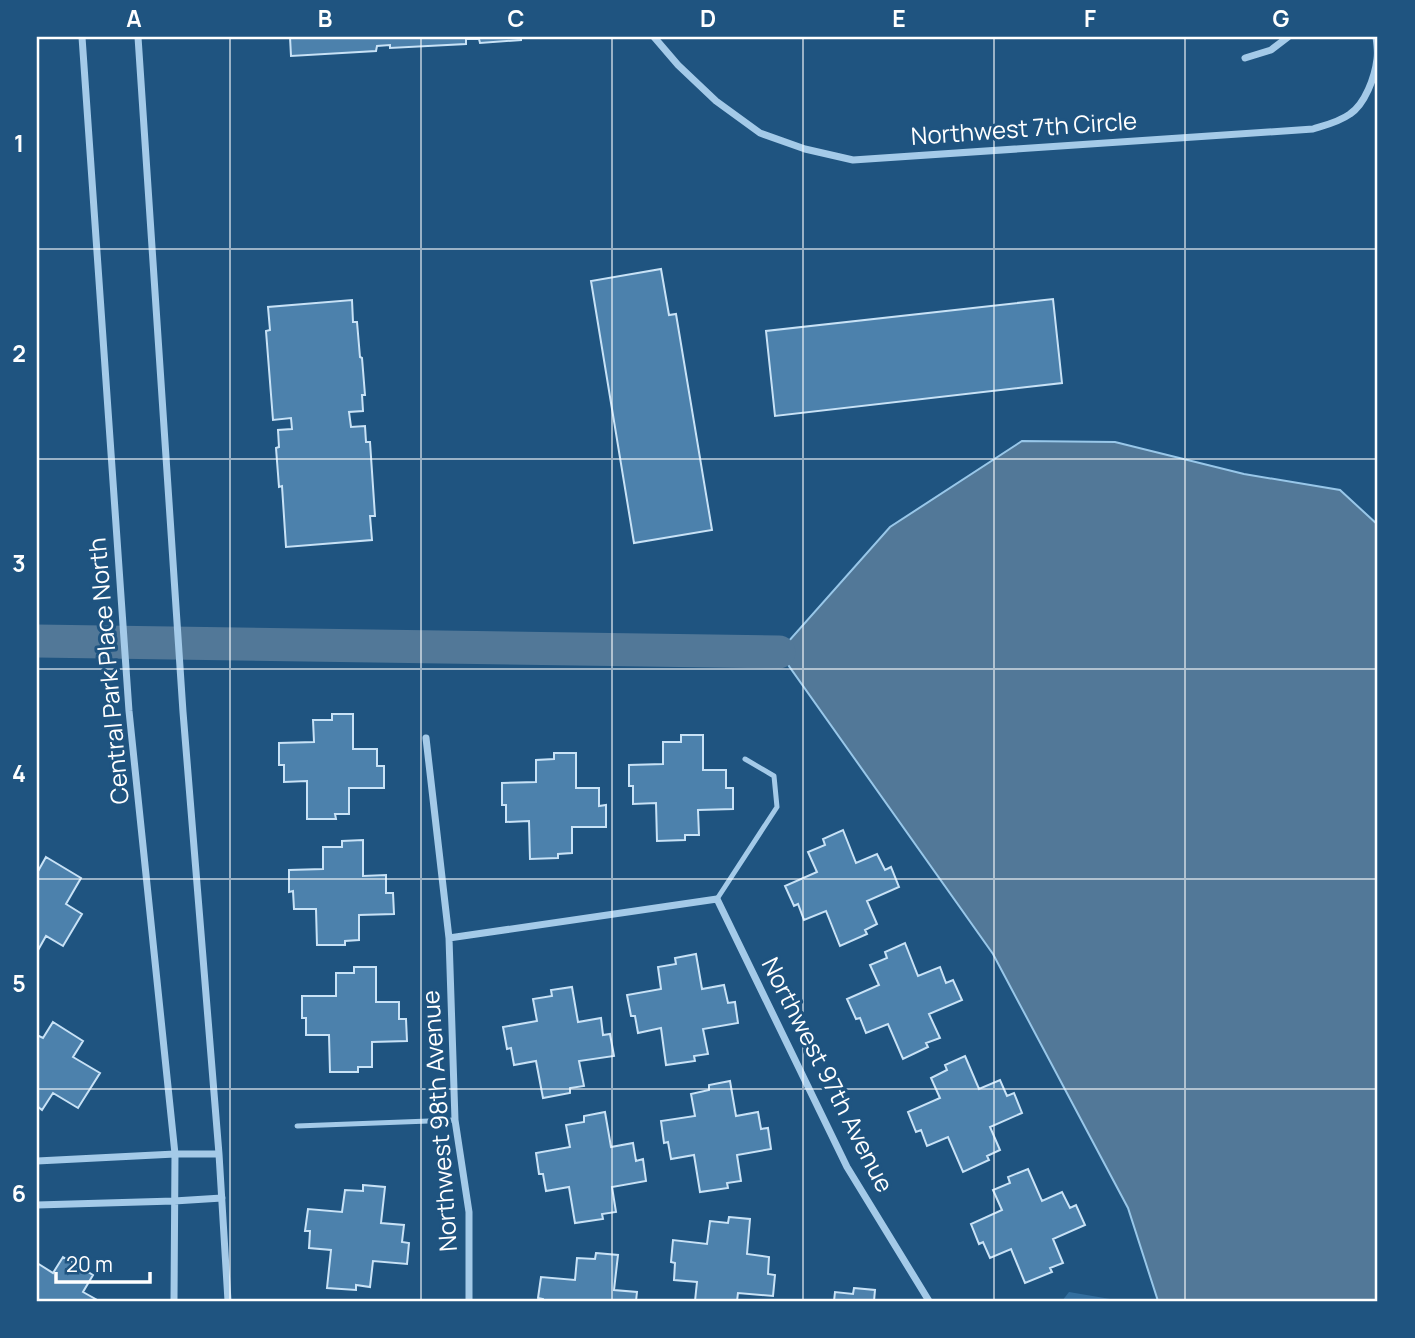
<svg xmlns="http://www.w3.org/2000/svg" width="1415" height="1338" viewBox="0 0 1415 1338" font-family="Manrope,sans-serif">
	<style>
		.green { fill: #336e9e }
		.water { fill: #527898; stroke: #98c7e9; stroke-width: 2 }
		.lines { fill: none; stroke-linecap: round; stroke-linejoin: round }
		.canal { stroke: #527898; stroke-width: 33 }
		.building { fill: #4c81ac; stroke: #c8e2f6; stroke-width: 2 }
		.lane { stroke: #a4cae8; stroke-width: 5 }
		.street { stroke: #a4cae8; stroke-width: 7 }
		.grid { fill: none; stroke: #fff; stroke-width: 2; stroke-opacity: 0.55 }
		.labels { text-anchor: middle; stroke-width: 6; stroke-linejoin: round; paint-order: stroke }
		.street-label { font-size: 24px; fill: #fff; stroke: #1f5480 }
		.neatline { fill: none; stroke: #fff; stroke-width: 2.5 }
		.grid-label { font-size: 23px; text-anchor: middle; font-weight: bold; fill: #fff }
	</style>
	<rect width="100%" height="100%" fill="#1f5480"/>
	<!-- green -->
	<path class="green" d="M1069 1292 1116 1300 1115 1301H1062Z"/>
	<!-- water -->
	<path class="water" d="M1022 441 1115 442 1244 474 1340 490 1378 525V1301H1158L1128 1208 993 954 779 652 890 527Z"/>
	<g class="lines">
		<!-- canal -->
		<path class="canal" d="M37 641 779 652"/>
	</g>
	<!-- building -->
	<path class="building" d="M290 37H561L521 38V40L480 43 479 39H466V44L390 48V45L377 46 376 51 291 56Z
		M661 269 669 315 676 314 712 530 634 543 591 281Z
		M1053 299 1062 383 775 416 766 331Z
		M352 300 353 322H357L360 357 362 358 365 395H362L363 411 349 412 351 427 365 426 366 442H370L375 516H370L372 540 286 547 282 486 279 487 276 448 279 447 278 430 292 429 291 418 273 420 266 331 270 330 268 307Z
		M332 714H353V749H377V766H384V788H349V814H335L336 819H307V781L284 782V765H279V743L314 742 313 720H332Z
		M681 735H703V770H726V788H733V809L698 810 699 835H685V840L657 841 656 803 633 804V786H629V765L663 764V742H681Z
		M554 753H576V788H599V806L606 805V827H572V853L558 854V858L530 859 529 821 506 822V805H502V783L536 782V760L554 759Z
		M843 830 856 863 877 854 885 870 891 867 899 887 867 901 877 924 865 930 867 934 840 946 826 911 804 920 798 904 794 906 785 886 817 872 808 852 825 845 823 839Z
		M363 840V876L386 875V893H393L394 914 359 915V940L345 941V945H317L316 909H294L293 891 289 892V870L323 869V847H342V841Z
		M46 857 81 878 66 904 82 914 63 946 46 936 37 952V873Z
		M905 943 918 976 940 967 946 983 953 980 962 1000 929 1014 940 1038 926 1043 928 1047 903 1059 888 1024 866 1033 860 1018 856 1019 847 999 879 985 870 965 887 958 885 952Z
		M696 954 702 989 724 985 728 1003 735 1002 738 1023 703 1029 708 1054 694 1056 695 1061 666 1065 661 1028 638 1033 635 1016H631L627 995 661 989 658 967 676 964 675 958Z
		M354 967H376V1002H399V1019H406L407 1041 372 1042V1067H358V1072H330L329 1035H306V1018H302V996H336V973H354Z
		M572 987 578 1022 601 1018 603 1035 610 1034 614 1056 579 1061 584 1086 570 1088V1093L543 1098 536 1061 514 1065 511 1048 507 1049 503 1027 537 1021 533 999 552 996 551 990Z
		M53 1022 83 1041 73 1057 100 1073 78 1108 53 1093 42 1110 37 1106V1035L43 1038Z
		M965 1056 979 1089 1000 1080 1007 1096 1014 1093 1022 1113 990 1127 1000 1150 987 1156 989 1160 963 1172 948 1137 927 1146 921 1130 916 1132 908 1112 940 1098 931 1078 947 1070 945 1065Z
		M730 1081 736 1116 758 1112 761 1129 768 1128 771 1149 737 1155 741 1181 727 1183 728 1188 700 1192 694 1155 671 1159 668 1142 664 1143 661 1121 695 1116 691 1094 709 1090V1085Z
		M605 1112 611 1147 633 1143 636 1161 643 1159 646 1181 612 1187 616 1212 602 1214 603 1219 575 1223 569 1187 546 1191 543 1174H539L536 1153 570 1147 566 1125 584 1122V1116Z
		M1028 1169 1042 1201 1062 1192 1070 1208 1076 1205 1085 1225 1053 1239 1063 1263 1050 1268 1052 1272 1025 1283 1011 1249 990 1258 983 1242 979 1244 971 1224 1002 1210 993 1190 1010 1183 1008 1177Z
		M363 1185 385 1187 381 1223 404 1225 402 1242 409 1243 407 1264 373 1261 370 1287 356 1285V1290L327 1288 331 1250 309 1248 310 1231H305L308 1209 342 1212 345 1190 363 1191Z
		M729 1217 750 1219 747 1254 769 1257 768 1274 775 1275 773 1296 738 1293 737 1301H695L697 1282 674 1280 675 1263 671 1262 673 1240 707 1244 710 1221 728 1223Z
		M596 1253 618 1255 614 1290 637 1292 636 1301H543V1299L538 1298 541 1277 575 1280 577 1258 595 1259Z
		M63 1257 93 1275 83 1292 99 1301H37V1263L53 1273Z
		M854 1288 875 1290 874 1301H834L835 1292 853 1294Z"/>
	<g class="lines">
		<!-- lane -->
		<path class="lane" d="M717 899 777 807 774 776 745 759
			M297 1126 455 1120"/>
		<!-- street -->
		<path class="street" d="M82 37 129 711 175 1154 174 1301
			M138 37 183 712 219 1154 228 1301
			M654 37 678 65 716 101 760 133 805 149 853 160 1313 129C1326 125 1339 122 1350 114 1365 104 1375 77 1377 59 1378 52 1377 44 1376 37
			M1245 58 1271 50 1288 37
			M426 738 449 938
			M37 1161 175 1154H219
			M37 1205 174 1201 222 1198
			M469 1301V1212L455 1120 449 938 717 899 847 1167 929 1301"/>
	</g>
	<!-- grid -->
	<path class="grid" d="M230 37V1301M421 37V1301M612 37V1301M803 37V1301M994 37V1301M1185 37V1301M37 249H1378M37 459H1378M37 669H1378M37 879H1378M37 1089H1378"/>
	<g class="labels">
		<!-- street labels -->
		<g class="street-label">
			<text transform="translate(1024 129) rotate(-4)" y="8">Northwest 7th Circle</text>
			<text transform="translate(109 671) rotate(-95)" y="8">Central Park Place North</text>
			<text transform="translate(827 1075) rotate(63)" y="8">Northwest 97th Avenue</text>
			<text transform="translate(440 1121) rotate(-94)" y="8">Northwest 98th Avenue</text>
		</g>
	</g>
	<!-- border -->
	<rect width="1415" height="1338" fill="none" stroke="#1f5480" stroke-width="77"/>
	<!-- scale -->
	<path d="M56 1272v10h94v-10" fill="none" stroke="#ffffff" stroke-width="3.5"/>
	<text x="66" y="1272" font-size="21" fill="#ffffff" stroke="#1f5480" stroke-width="5" paint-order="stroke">20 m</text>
	<rect x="38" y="38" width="1338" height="1262" class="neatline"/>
	<g class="grid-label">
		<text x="134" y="27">A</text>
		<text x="325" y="27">B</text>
		<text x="516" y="27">C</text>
		<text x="708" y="27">D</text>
		<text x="899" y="27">E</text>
		<text x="1090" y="27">F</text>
		<text x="1281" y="27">G</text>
		<text x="19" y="152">1</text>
		<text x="19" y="362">2</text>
		<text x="19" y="572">3</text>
		<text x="19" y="782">4</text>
		<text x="19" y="992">5</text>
		<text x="19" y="1202">6</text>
	</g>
</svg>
